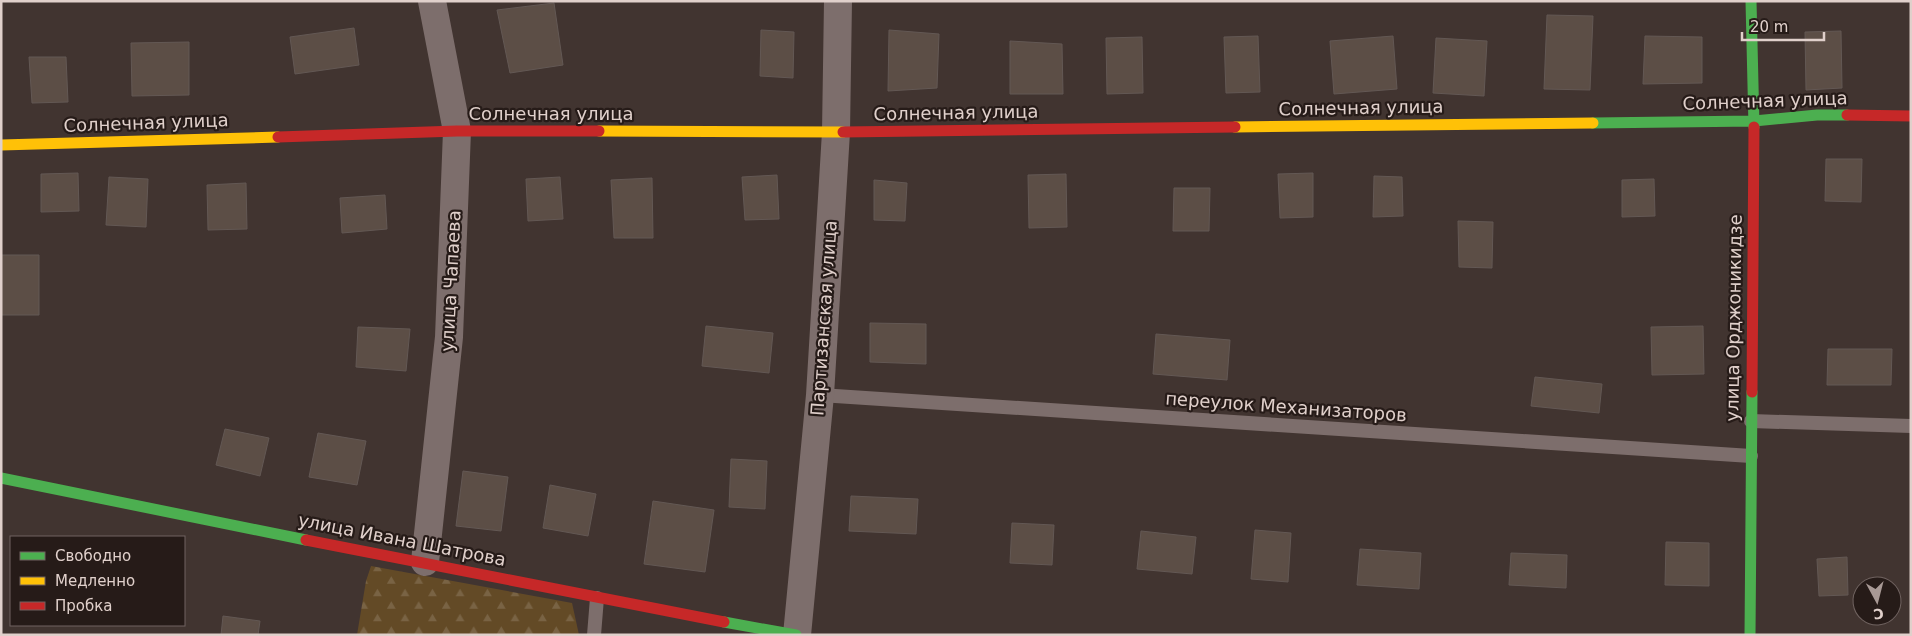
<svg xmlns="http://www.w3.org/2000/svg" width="1912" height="636" viewBox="0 0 1912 636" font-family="'DejaVu Sans',sans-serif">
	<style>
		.forest { fill: url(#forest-firs) }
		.building { fill: #5c4e46; stroke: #635854 }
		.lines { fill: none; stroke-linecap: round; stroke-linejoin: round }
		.lane { stroke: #7d6e6c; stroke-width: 14 }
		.street { stroke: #7d6e6c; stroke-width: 28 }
		.fast { stroke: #4caf50; stroke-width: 11 }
		.slow { stroke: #ffc107; stroke-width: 11 }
		.jam { stroke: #c62828; stroke-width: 11 }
		.labels { text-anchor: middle; stroke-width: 4.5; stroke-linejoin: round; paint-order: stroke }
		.street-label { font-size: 18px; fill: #e0d0cb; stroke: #261b18 }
	</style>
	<defs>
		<pattern id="forest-firs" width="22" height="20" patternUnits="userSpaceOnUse" patternTransform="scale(1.25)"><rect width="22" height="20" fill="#634a26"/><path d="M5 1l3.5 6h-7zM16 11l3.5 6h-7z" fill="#796344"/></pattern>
	</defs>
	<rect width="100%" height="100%" fill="#413430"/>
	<!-- forest -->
	<path class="forest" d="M371 566 572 603 579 635H357L366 581Z"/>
	<!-- building -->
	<path class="building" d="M554 3 563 65 510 73 497 10Z
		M1547 15 1593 16 1590 90 1544 89Z
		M354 28 359 65 295 74 290 37Z
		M761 30 794 32 793 78 760 76Z
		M889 30 939 34 937 88 888 91Z
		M1841 31 1842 88 1806 90 1805 32Z
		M1258 36 1260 92 1226 93 1224 37Z
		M1393 36 1397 89 1334 94 1330 41Z
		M1645 36 1702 37V83L1643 84Z
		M1142 37 1143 93 1107 94 1106 38Z
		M1436 38 1487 41 1484 96 1433 93Z
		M1010 41 1062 44 1063 94H1010Z
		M189 42V95L132 96 131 43Z
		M29 57H66L68 102 32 103Z
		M1826 159H1862L1861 202 1825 201Z
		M78 173 79 211 41 212V174Z
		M1313 173V217L1280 218 1278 174Z
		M1066 174 1067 227 1029 228 1028 175Z
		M777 175 779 219 745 220 742 177Z
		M1374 176 1402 177 1403 216 1373 217Z
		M109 177 148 179 146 227 106 225Z
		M560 177 563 219 528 221 526 179Z
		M652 178 653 238H614L611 180Z
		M1654 179 1655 216 1622 217V180Z
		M874 180 907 183 905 221 874 220Z
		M246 183 247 229 208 230 207 185Z
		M1174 188H1210L1209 231H1173Z
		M385 195 387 229 342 233 340 198Z
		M1458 221 1493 222 1492 268 1459 267Z
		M1 255H39V315H1Z
		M870 323 926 324V364L870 362Z
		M706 326 773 333 769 373 702 366Z
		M1703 326 1704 374 1652 375 1651 327Z
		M358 327 410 329 406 371 356 367Z
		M1156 334 1230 340 1227 380 1153 374Z
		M1828 349H1892L1891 385H1827Z
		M1535 377 1602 384 1599 413 1531 406Z
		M225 429 269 438 260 476 216 465Z
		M318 433 366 441 357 485 309 477Z
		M731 459 767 461 765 509 729 507Z
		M463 471 508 477 501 531 456 526Z
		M550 485 596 494 588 536 543 528Z
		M851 496 918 499 916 534 849 531Z
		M653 501 714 510 705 572 644 564Z
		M1012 523 1054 525 1052 565 1010 563Z
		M1255 530 1291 533 1288 582 1251 579Z
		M1141 531 1196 537 1192 574 1137 569Z
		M1666 542 1709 543V586L1665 585Z
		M1360 549 1421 553 1419 589 1357 585Z
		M1511 553 1567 555 1566 588 1509 585Z
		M1847 557 1848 595 1819 596 1817 559Z
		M223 616 260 621 258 635H221Z"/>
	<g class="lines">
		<!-- lane -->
		<path class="lane" d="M820 395 1751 456
			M1751 421 1911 426
			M594 635 597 598"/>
		<!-- street -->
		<path class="street" d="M425 562 449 337 457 131 432 1
			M797 635 820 395 836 132 838 1"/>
		<!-- fast -->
		<path class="fast" d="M1751 1 1754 127
			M1593 123 1754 121 1817 115H1847
			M1 478 306 540
			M724 622 796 635
			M1750 635 1752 392"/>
		<!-- slow -->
		<path class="slow" d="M1235 127 1593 123
			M599 131 843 132
			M1 145 278 137"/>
		<!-- jam -->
		<path class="jam" d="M1847 115 1911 116
			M843 132 1235 127
			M278 137 457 131H599
			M1752 392 1754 127
			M306 540 724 622"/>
	</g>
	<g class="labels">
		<!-- street labels -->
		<g class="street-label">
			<text transform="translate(1765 101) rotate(-2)" y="6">Солнечная улица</text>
			<text transform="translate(1361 108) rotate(-1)" y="6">Солнечная улица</text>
			<text transform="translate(956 113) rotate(-1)" y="6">Солнечная улица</text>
			<text x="551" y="120">Солнечная улица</text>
			<text transform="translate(146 123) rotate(-2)" y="6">Солнечная улица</text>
			<text transform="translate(451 281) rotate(-87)" y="6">улица Чапаева</text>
			<text transform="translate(824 318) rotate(-86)" y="6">Партизанская улица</text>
			<text transform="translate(1734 318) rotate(-89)" y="6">улица Орджоникидзе</text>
			<text transform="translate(1286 407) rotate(4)" y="6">переулок Механизаторов</text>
			<text transform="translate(402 540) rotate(11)" y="6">улица Ивана Шатрова</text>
		</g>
	</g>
	<!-- border -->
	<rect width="1912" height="636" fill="none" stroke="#e0d0cb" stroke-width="5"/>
	<!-- legend -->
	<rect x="10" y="536" width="175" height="90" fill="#261b18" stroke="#706360"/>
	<rect x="20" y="552" width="25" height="8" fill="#4caf50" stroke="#706360"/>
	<text x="55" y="561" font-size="15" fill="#e0d0cb">Свободно</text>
	<rect x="20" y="577" width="25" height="8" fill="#ffc107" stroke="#706360"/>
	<text x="55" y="586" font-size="15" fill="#e0d0cb">Медленно</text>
	<rect x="20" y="602" width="25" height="8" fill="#c62828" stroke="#706360"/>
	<text x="55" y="611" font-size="15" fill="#e0d0cb">Пробка</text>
	<!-- north arrow -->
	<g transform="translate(1877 601) rotate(173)"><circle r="24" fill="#261b18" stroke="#706360"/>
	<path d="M0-4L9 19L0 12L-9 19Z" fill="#a89995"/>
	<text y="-8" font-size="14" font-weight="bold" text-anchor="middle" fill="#e0d0cb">С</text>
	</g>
	<!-- scale -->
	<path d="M1742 32v8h82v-8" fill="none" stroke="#e0d0cb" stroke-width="2.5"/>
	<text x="1750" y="32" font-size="15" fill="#e0d0cb" stroke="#261b18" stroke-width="4" paint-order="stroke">20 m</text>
</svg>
